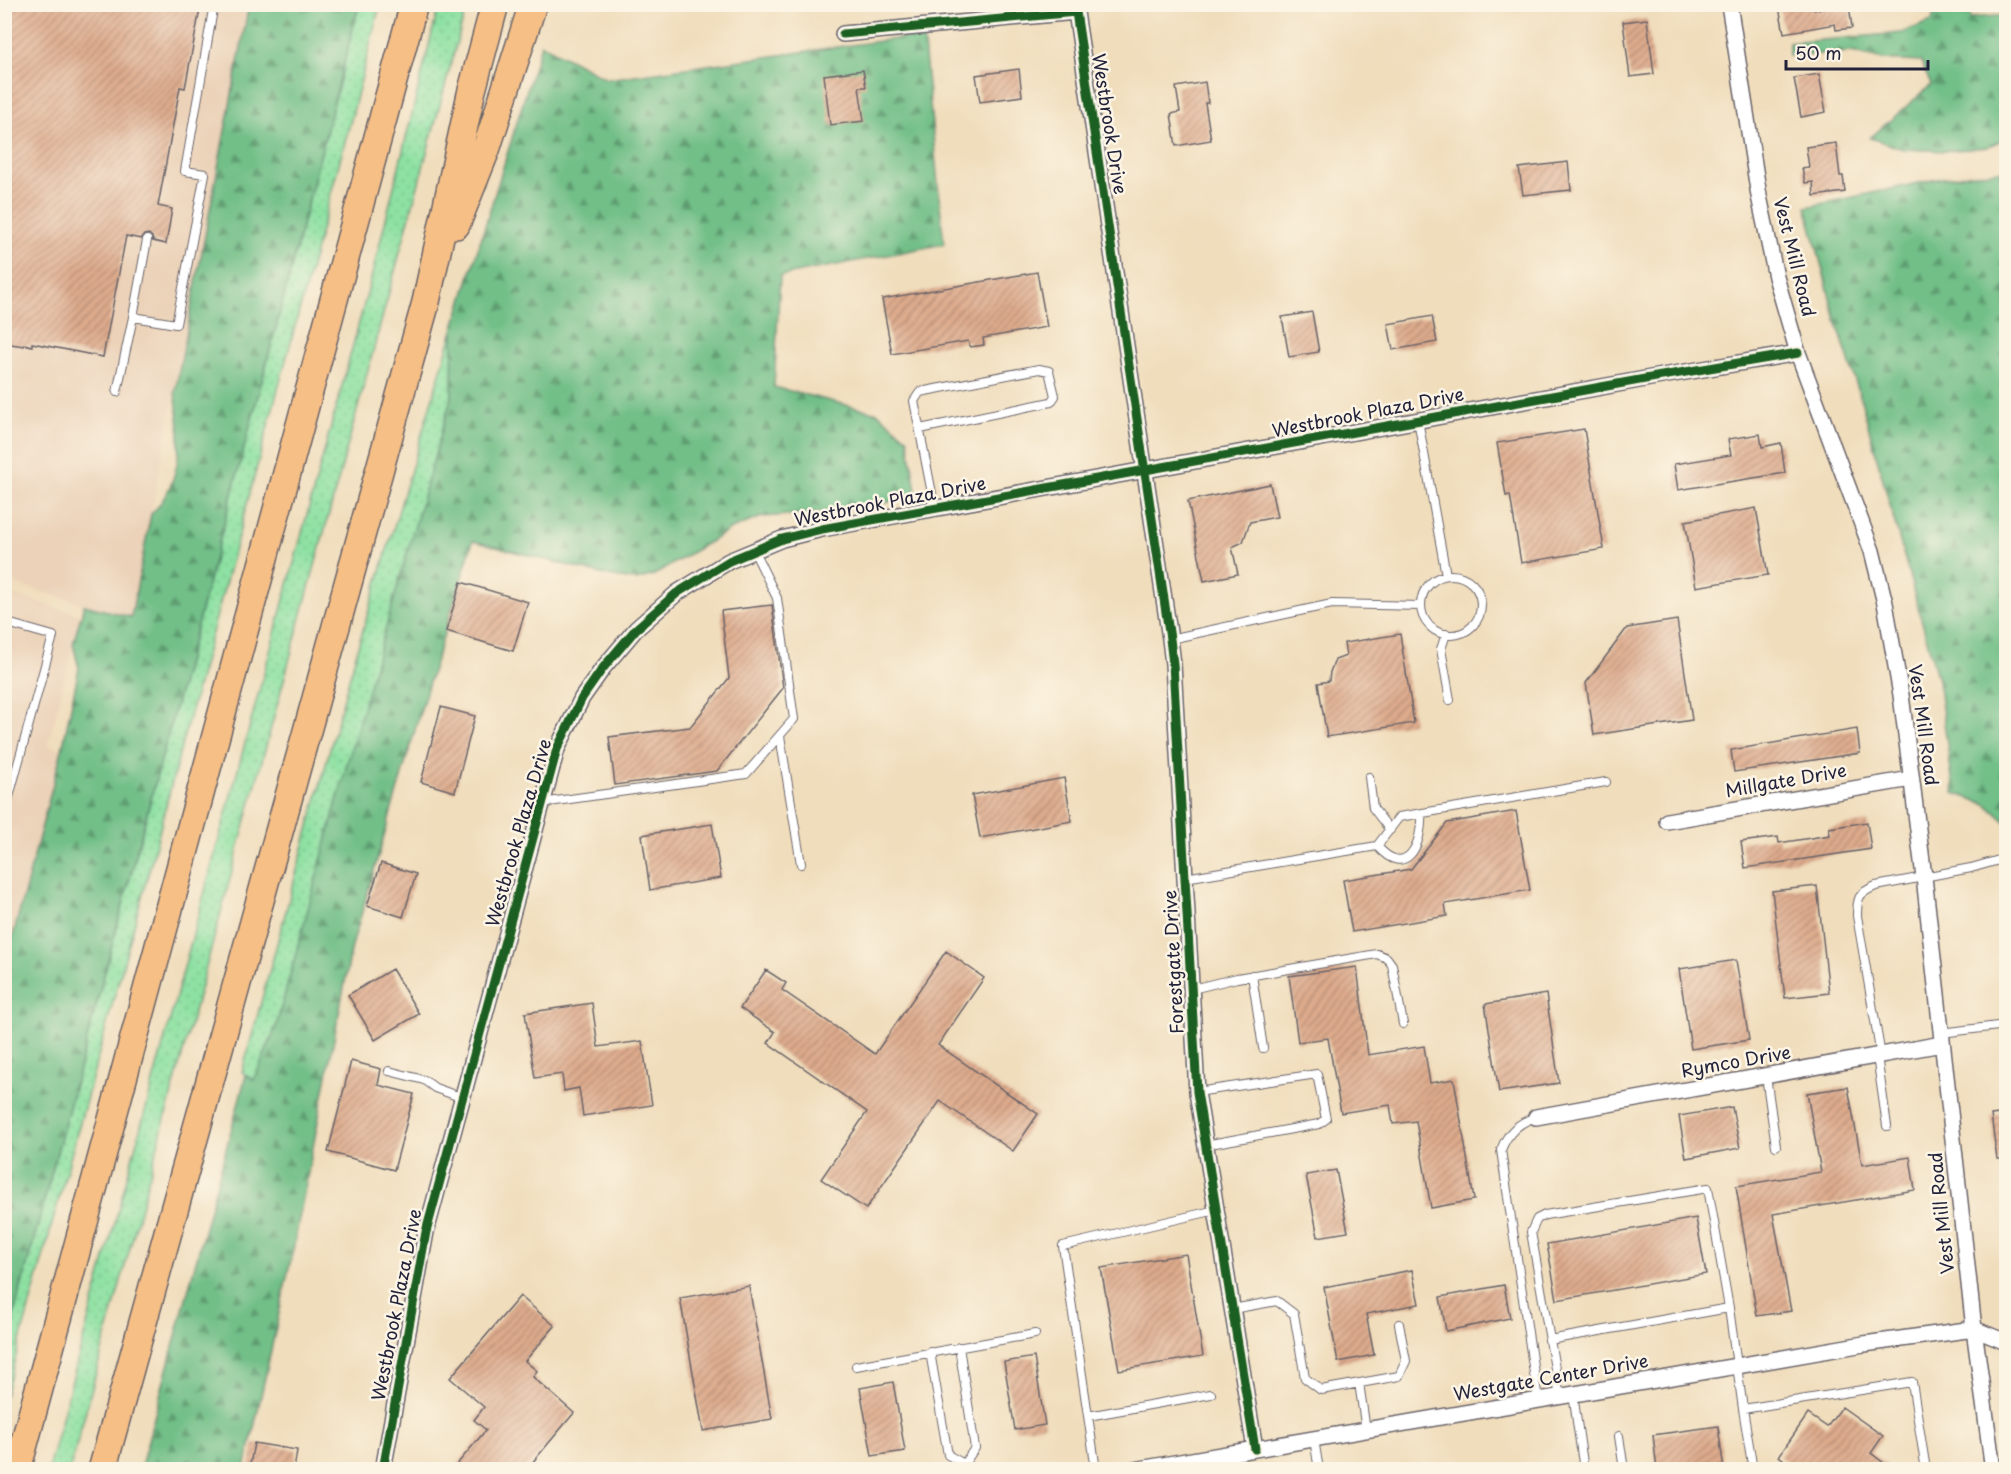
<svg xmlns="http://www.w3.org/2000/svg" width="2011" height="1474" viewBox="0 0 2011 1474" font-family="'Playpen Sans',sans-serif">
	<style>
		.built { fill: #ebd2b8 }
		.green { fill: url(#green-dots); stroke: #58826e; stroke-width: 1.5 }
		.forest { fill: url(#forest-firs); stroke: #4a7062; stroke-width: 1.5 }
		.building { fill: url(#building-hatch) }
		.lines { fill: none; stroke-linecap: round; stroke-linejoin: round }
		.lane-casing { stroke: #6a6368; stroke-width: 10 }
		.street-casing { stroke: #6a6368; stroke-width: 18 }
		.highway-casing { stroke: #6a6368; stroke-width: 30 }
		.lane { stroke: #fff; stroke-width: 8 }
		.street { stroke: #fff; stroke-width: 15 }
		.highway { stroke: #f5bf86; stroke-width: 27 }
		.cycleway-casing { stroke: #fcf5e5; stroke-width: 13 }
		.cycleway { stroke: #1b5e20; stroke-width: 9 }
		.labels { text-anchor: middle; stroke-width: 5; stroke-linejoin: round; paint-order: stroke }
		.street-label { font-size: 18px; fill: #22223b; stroke: #fcf5e5 }
	</style>
	<defs>
		<pattern id="green-dots" width="8" height="8" patternUnits="userSpaceOnUse" patternTransform="scale(1.5)"><rect width="8" height="8" fill="#8de1a2"/><path d="M2 2h.1M6 6h.1" fill="none" stroke="#79c18c" stroke-width="1.8" stroke-linecap="round"/></pattern>
		<pattern id="forest-firs" width="22" height="20" patternUnits="userSpaceOnUse" patternTransform="scale(1.5)"><rect width="22" height="20" fill="#72bf88"/><path d="M5 1l3.5 6h-7zM16 11l3.5 6h-7z" fill="#5d9b70"/></pattern>
		<pattern id="building-hatch" width="6" height="6" patternUnits="userSpaceOnUse" patternTransform="scale(1.5)"><rect width="6" height="6" fill="#deab8c"/><path d="M-1 1l2-2M0 6l6-6M5 7l2-2" fill="none" stroke="#b48b74"/></pattern>
	</defs>
	<rect width="100%" height="100%" fill="#fcf5e5"/>
	<filter id="ink" filterUnits="userSpaceOnUse"><feTurbulence type="fractalNoise" baseFrequency=".0167" numOctaves="2"/><feDisplacementMap in="SourceGraphic" scale="12" xChannelSelector="R" yChannelSelector="G"/><feConvolveMatrix kernelMatrix="1 2 1 2 8 2 1 2 1" color-interpolation-filters="sRGB"/></filter>
	<filter id="wash" filterUnits="userSpaceOnUse"><feTurbulence type="fractalNoise" baseFrequency=".008" numOctaves="4" result="noise"/><feDisplacementMap in="SourceGraphic" scale="24" xChannelSelector="R" yChannelSelector="G"/><feGaussianBlur stdDeviation="1.35" result="paint"/><feColorMatrix in="noise" values="0 0 0 0 0 0 0 0 0 0 0 0 0 0 0 0 0 1.4 0 .05"/><feComposite in="paint" operator="in"/></filter>
	<g filter="url(#wash)">
		<rect width="100%" height="100%" fill="#f0ddbc"/>
		<!-- built -->
		<path class="built" d="M4 5H249L131 618 5 581Z
			M5 593 81 615 48 745 62 750 5 966Z"/>
		<!-- green -->
		<path class="green" d="M359 5H380L352 116 183 740 153 856 5 1396V1348L268 358Z
			M439 5H467L70 1469H48L372 275Z
			M453 330 452 395 276 1027 254 1081 242 1072 357 650Z"/>
		<!-- forest -->
		<path class="forest" d="M249 5H359L268 358 5 1348V966L62 750 79 668 73 644 84 605 131 617 151 514C184 481 182 436 175 393Z
			M1936 5H1964L1971 18 2006 15V138L1987 147 1947 151 1903 149 1870 138 1931 85 1921 62 1883 60 1852 52 1789 56V43L1901 33 1932 21Z
			M923 35 944 244 780 276 774 387 878 413 908 439 917 497 829 512 762 517 731 529 654 575 636 580 613 577 473 541 429 682 352 946 294 1245 245 1469 140 1470 246 1075 254 1080 276 1027 349 757 452 395 453 330 541 44 607 79Z
			M2006 170V822L1986 804 1954 793 1938 680 1860 396 1836 320 1806 207 1942 178Z"/>
		<g id="blocks">
			<!-- building -->
			<path class="building" d="M4 4H201L185 88 180 87 158 206 172 209 166 244 153 241 152 237 149 234 144 235 141 239 126 236 103 357 32 343V346L24 344V346L4 343Z
				M1791 4H1813L1814 10 1849 5 1852 28 1836 30 1835 24 1784 33 1779 7Z
				M1647 19 1654 74 1630 77 1623 22Z
				M1019 69 1022 96 980 102 976 75Z
				M863 70 866 87H859L864 121 830 125 824 75Z
				M1819 74 1826 112 1801 117 1794 78Z
				M1205 82 1208 103H1205L1211 140 1176 146 1171 114 1180 112 1176 87Z
				M1836 143 1840 176H1843L1845 192 1814 196 1813 182 1805 183 1802 168 1809 167 1806 147Z
				M1568 162 1571 190 1523 195 1519 168Z
				M1037 272 1047 327 983 338 984 345 970 347 968 341 892 354 882 299Z
				M1312 312 1319 352 1289 357 1282 317Z
				M1432 316 1437 342 1393 350 1388 324Z
				M1584 429 1604 549 1521 563 1510 495 1506 496 1497 443Z
				M1760 434 1762 447 1781 443 1785 473 1678 490 1674 464 1731 455 1728 439Z
				M1270 484 1277 517 1250 522 1243 542 1232 547 1238 574 1204 581 1188 501Z
				M1756 508 1768 575 1696 587 1685 521Z
				M461 582 528 602 513 651 446 631Z
				M772 605 783 688 717 771 615 785 609 737 690 727 729 678 721 611Z
				M1677 620 1692 720 1594 735 1586 683 1627 628Z
				M1400 634 1414 723 1327 737 1318 683 1329 681 1330 672 1335 660 1346 656 1344 643Z
				M441 707 475 716 455 792 421 782Z
				M1857 729 1860 753 1734 772 1731 750Z
				M1064 778 1072 821 980 838 972 795Z
				M1516 811 1530 890 1445 904 1447 916 1352 932 1343 880 1411 869 1447 823Z
				M1867 822 1871 849 1745 868 1741 842 1778 837 1779 843 1830 835 1829 828Z
				M712 824 721 878 650 890 642 835Z
				M381 863 416 874 403 917 367 906Z
				M1817 886 1829 993 1785 998 1772 891Z
				M946 951 984 978 938 1045 1038 1114 1013 1151 940 1101 866 1209 821 1179 867 1112 768 1043 775 1032 740 1008 766 970 786 983 782 990 875 1054Z
				M1736 960 1749 1040 1691 1049 1679 969Z
				M1357 967 1368 1055 1424 1046 1430 1083 1454 1079 1474 1200 1431 1208 1416 1121 1393 1124 1390 1105 1341 1113 1328 1038 1298 1042 1289 976Z
				M392 969 419 1014 375 1040 348 995Z
				M1546 994 1559 1083 1499 1092 1485 1004Z
				M592 1003 598 1047 642 1041 652 1105 583 1116 579 1088 564 1091 562 1074 535 1078 525 1013Z
				M351 1061 381 1069 378 1085 414 1094 394 1170 328 1152Z
				M1848 1087 1862 1165 1910 1157 1915 1190 1773 1214 1791 1311 1757 1316 1736 1186 1821 1172 1807 1093Z
				M1732 1107 1740 1148 1686 1158 1679 1116Z
				M2007 1113V1159H1997L1991 1115Z
				M1336 1170 1348 1232 1318 1237 1306 1175Z
				M1696 1218 1706 1274 1557 1300 1547 1244Z
				M1186 1254 1203 1356 1119 1370 1101 1268Z
				M1412 1270 1419 1304 1366 1314 1374 1355 1338 1362 1324 1287Z
				M1504 1285 1510 1318 1446 1331 1440 1297Z
				M749 1286 772 1419 703 1431 680 1298Z
				M520 1296 555 1326 525 1361 537 1371 533 1377 574 1413 526 1470H452L486 1430 474 1420 484 1407 450 1378Z
				M1034 1357 1045 1425 1015 1430 1004 1362Z
				M893 1382 905 1451 872 1456 860 1388Z
				M1842 1407 1883 1436 1871 1453 1893 1470H1797L1779 1456 1808 1414 1827 1427Z
				M1718 1426 1724 1470H1657L1653 1435Z
				M254 1443 297 1450 294 1470H249Z"/>
		</g>
	</g>
	<g filter="url(#ink)">
		<use href="#blocks" fill-opacity="0" stroke="#6a6368" stroke-width="1.5"/>
		<g class="lines">
			<defs>
				<path id="lane" d="M133 317 147 240
					M117 392 133 317 176 324 205 174 185 171 214 4
					M1418 420 1446 575
					M920 429 1051 402 1055 396 1049 371 1039 369 920 392 914 401 935 509
					M1421 605a30 30 0 1 1 60 0a30 30 0 1 1-60 0Z
					M4 622 53 636 4 815
					M1446 634 1441 649 1450 700
					M1170 639 1332 604 1421 606
					M780 736 801 864
					M1369 777 1373 808 1390 830
					M542 803 746 774 794 719 777 598 754 551
					M1377 846C1406 880 1423 844 1421 814
					M1185 878 1377 846 1399 817 1606 782
					M1252 975 1263 1048
					M1192 989 1237 978 1377 954 1387 958 1392 965 1403 1024
					M1941 1033 2006 1025
					M1877 1056 1887 1126
					M1881 1056 1857 916C1857 898 1858 893 1876 886L1971 868 2006 858
					M389 1071 424 1080 435 1088 463 1098
					M1766 1076 1776 1146
					M1197 1092 1317 1074 1326 1119 1319 1124 1205 1145
					M1536 1117C1518 1123 1508 1132 1501 1150L1538 1400
					M1232 1309 1277 1301 1294 1314 1305 1378 1321 1390 1399 1376 1406 1361 1399 1324
					M1549 1340 1729 1308
					M959 1347 975 1448 964 1464 965 1470
					M930 1352 948 1455 964 1464
					M856 1366 1035 1334
					M1359 1383 1366 1430
					M1573 1394 1584 1470
					M1560 1397 1531 1232 1537 1219 1545 1215 1708 1188 1729 1308 1743 1409 1912 1382 1926 1470
					M1743 1409 1753 1470
					M1088 1416 1211 1394
					M1619 1436 1624 1470
					M1314 1439 1319 1470
					M1096 1470 1063 1246 1216 1210"/>
				<path id="street" d="M1729 4 1759 196 1776 277 1798 353 1872 551 1885 603 1901 695 1924 877 1974 1329 1993 1470
					M843 34 1076 12 1170 639 1173 664 1197 1092 1255 1449
					M1667 821 1911 779
					M1536 1117 1942 1044
					M1974 1329 2006 1342
					M383 1470 426 1232 557 749 582 698 603 668 636 629 677 593 729 561 782 539 822 529 1656 377 1798 353
					M1134 1470 1864 1344 1974 1329"/>
				<path id="highway" d="M456 225 486 150 533 4
					M17 1470 414 4
					M102 1470 426 302 471 94 495 4"/>
			</defs>
			<!-- lane casing -->
			<use href="#lane" class="lane-casing"/>
			<!-- street casing -->
			<use href="#street" class="street-casing"/>
			<!-- highway casing -->
			<use href="#highway" class="highway-casing"/>
			<!-- lane -->
			<use href="#lane" class="lane"/>
			<!-- street -->
			<use href="#street" class="street"/>
			<!-- highway -->
			<use href="#highway" class="highway"/>
			<defs>
				<path id="cycleway" d="M843 34 1076 12 1170 639 1173 664 1197 1092 1255 1449
					M383 1470 426 1232 557 749 582 698 603 668 636 629 677 593 729 561 782 539 822 529 1656 377 1798 353"/>
			</defs>
			<!-- cycleway casing -->
			<use href="#cycleway" class="cycleway-casing"/>
			<!-- cycleway -->
			<use href="#cycleway" class="cycleway"/>
		</g>
	</g>
	<g class="labels">
		<!-- street labels -->
		<g class="street-label">
			<text transform="translate(1109 124) rotate(81)" y="6">Westbrook Drive</text>
			<text transform="translate(1794 257) rotate(76)" y="6">Vest Mill Road</text>
			<text transform="translate(1368 413) rotate(-11)" y="6">Westbrook Plaza Drive</text>
			<text transform="translate(890 502) rotate(-11)" y="6">Westbrook Plaza Drive</text>
			<text transform="translate(1923 725) rotate(82)" y="6">Vest Mill Road</text>
			<text transform="translate(1786 781) rotate(-10)" y="6">Millgate Drive</text>
			<text transform="translate(519 833) rotate(-74)" y="6">Westbrook Plaza Drive</text>
			<text transform="translate(1174 962) rotate(-93)" y="6">Forestgate Drive</text>
			<text transform="translate(1736 1062) rotate(-10)" y="6">Rymco Drive</text>
			<text transform="translate(1942 1213) rotate(-96)" y="6">Vest Mill Road</text>
			<text transform="translate(397 1305) rotate(-79)" y="6">Westbrook Plaza Drive</text>
			<text transform="translate(1551 1378) rotate(-10)" y="6">Westgate Center Drive</text>
		</g>
	</g>
	<!-- margin -->
	<rect width="2011" height="1474" fill="none" stroke="#fcf5e5" stroke-width="24"/>
	<!-- scale -->
	<path d="M1786 60v9h142v-9" fill="none" stroke="#22223b" stroke-width="3"/>
	<text x="1795" y="60" font-size="18" fill="#22223b" stroke="#fcf5e5" stroke-width="4.5" paint-order="stroke">50 m</text>
</svg>
